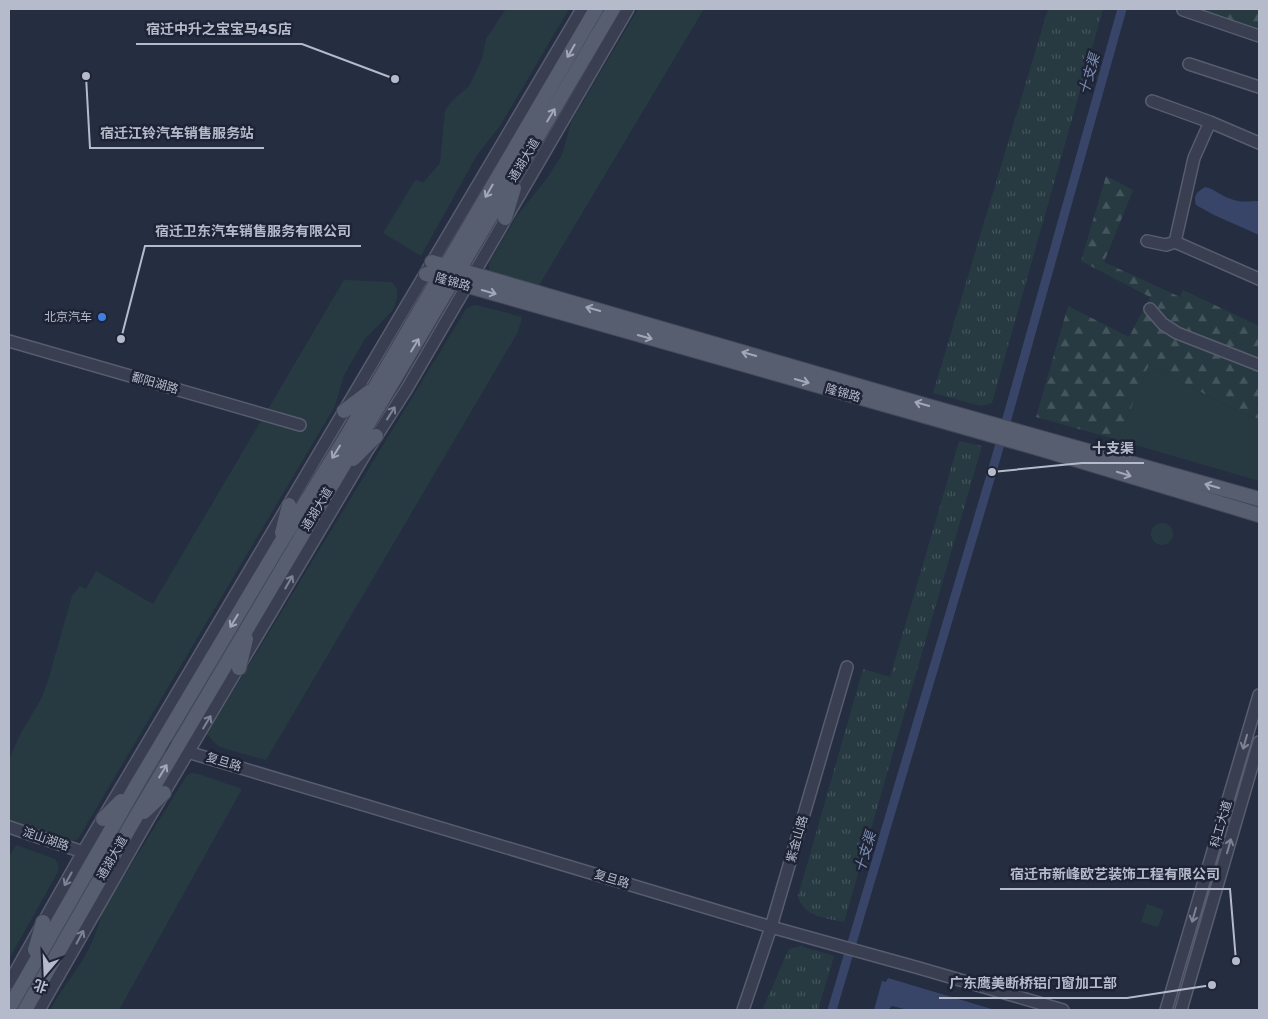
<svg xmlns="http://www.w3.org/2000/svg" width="1268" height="1019" viewBox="0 0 1268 1019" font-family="'DejaVu Sans','Noto Sans SC',sans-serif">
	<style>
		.grass { fill: url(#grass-tufts) }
		.forest { fill: url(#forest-firs) }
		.green { fill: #273a41 }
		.water { fill: #384568 }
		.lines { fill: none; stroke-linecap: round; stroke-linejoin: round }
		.canal { stroke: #384568; stroke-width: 9 }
		.minor-casing { stroke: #575d6e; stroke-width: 14 }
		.major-casing { stroke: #424859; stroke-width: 16 }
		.minor { stroke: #393f50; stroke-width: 11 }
		.major { stroke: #575e70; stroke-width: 14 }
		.oneway { stroke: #a2a8b9 }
		.oneway2 { stroke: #7d8394 }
		.shop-dot { fill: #3f7fe0; stroke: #1e2435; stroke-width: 2 }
		.labels { text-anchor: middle; stroke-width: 5; stroke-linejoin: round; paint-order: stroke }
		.street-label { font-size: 12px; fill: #b5bbcb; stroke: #1e2435 }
		.poi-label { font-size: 12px; fill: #b5bbcb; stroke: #1e2435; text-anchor: end }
		.water-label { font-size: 14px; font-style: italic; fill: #7c8cb2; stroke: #1e2435 }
		.leader { fill: none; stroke: #b5bbcb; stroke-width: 2 }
		.callout-dot { fill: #b5bbcb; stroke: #1e2435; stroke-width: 2 }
		.callout-label { font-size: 14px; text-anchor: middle; font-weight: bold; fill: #b5bbcb; stroke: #1e2435; stroke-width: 5; stroke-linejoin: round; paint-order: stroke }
	</style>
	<defs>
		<pattern id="grass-tufts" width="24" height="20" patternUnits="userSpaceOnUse" patternTransform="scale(1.25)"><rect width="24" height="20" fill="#273a41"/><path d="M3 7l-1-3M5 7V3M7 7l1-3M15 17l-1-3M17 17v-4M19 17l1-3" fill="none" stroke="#44555b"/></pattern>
		<pattern id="forest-firs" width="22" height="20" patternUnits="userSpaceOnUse" patternTransform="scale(1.25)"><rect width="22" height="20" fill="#273a41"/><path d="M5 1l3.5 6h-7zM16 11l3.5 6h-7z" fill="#44555b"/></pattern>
	</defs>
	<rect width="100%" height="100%" fill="#252d40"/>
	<!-- grass -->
	<path class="grass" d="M1048 9H1103L992 403 981 406 933 393Z
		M959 441 982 446 844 922C826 918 803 917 798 896L863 669 890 677Z
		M801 946 834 956 818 1010H762C772 990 779 969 789 949Z"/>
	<!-- forest -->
	<path class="forest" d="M1190 9H1259V33Z
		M1106 176 1133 190 1104 262 1180 297 1183 290 1259 326V399L1257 405 1259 406V419L1239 412 1149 365 1118 440 1036 417 1068 306 1129 337 1150 297 1081 261Z"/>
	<!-- green -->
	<path class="green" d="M506 9H569L500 126 477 155 421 256 383 233 416 179 423 183 440 163 445 110 453 100 469 86 482 59 486 39Z
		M638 9H704L538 287 494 275C488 270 487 266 491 259L518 214 545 181 562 155 571 122Z
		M344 280 392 282 397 289V298L393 310 365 339 344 375 335 406 78 839 68 842 9 821V759L20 735 42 697 47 684 72 596 80 586 86 589 96 571 153 604Z
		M477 305 522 317 518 332 266 760 226 749 218 746 207 734 466 309 471 306Z
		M1149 365 1239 412 1259 419V481L1118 440Z
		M1151 534a11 11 0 1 1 22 0a11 11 0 1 1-22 0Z
		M192 773 199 774 242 789 119 1010H50C57 996 67 984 76 970 89 952 97 933 102 912L187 775Z
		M16 845 55 859 59 866 58 872 9 959V857Z
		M1147 904 1164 910 1158 927 1141 922Z"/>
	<!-- water -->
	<path class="water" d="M1205 187C1215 189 1221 196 1231 199 1241 203 1249 201 1259 201V235L1214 215 1196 205C1193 195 1197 192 1205 187Z
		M888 978 995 1010H908L892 1006 888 1010H874L882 981 886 982Z"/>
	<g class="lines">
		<!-- canal -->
		<path class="canal" d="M832 1010 992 472 1122 9"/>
		<defs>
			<path id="minor" d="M1183 10 1259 36
				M1189 64 1259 87
				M1152 101 1210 122 1259 143
				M1147 241 1166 245 1175 242 1259 279
				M1175 242 1194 158 1210 122
				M1150 309 1163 324 1177 333 1259 365
				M9 341 300 425
				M161 744 771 927 919 968 1063 1010
				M9 827 83 852
				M9 983 83 852 582 9
				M39 1010 149 818 367 451 406 390 628 9
				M743 1010 771 927 847 667
				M1166 1010 1259 695
				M1181 1010 1259 742"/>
			<path id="major" d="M505 218 514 188
				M432 262 928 406 1259 499
				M426 274 1044 450 1259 515
				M344 411 369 392
				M353 459 376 436
				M282 533 289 505
				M239 668 246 639
				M144 812 164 793
				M103 819 121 801
				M35 950 43 922
				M9 1008 136 786 278 547 345 439 596 9
				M25 1010 134 820 613 9"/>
		</defs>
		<!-- minor casing -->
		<use href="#minor" class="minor-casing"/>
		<!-- major casing -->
		<use href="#major" class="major-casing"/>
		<!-- minor -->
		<use href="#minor" class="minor"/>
		<!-- major -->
		<use href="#major" class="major"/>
	</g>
	<!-- one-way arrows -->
	<defs><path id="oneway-shaft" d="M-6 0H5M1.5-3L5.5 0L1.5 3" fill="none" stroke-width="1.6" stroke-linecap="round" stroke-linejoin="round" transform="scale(1.25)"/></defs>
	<g class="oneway">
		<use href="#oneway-shaft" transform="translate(571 51) rotate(120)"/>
		<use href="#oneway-shaft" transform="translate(551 115) rotate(-59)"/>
		<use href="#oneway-shaft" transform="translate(489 191) rotate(120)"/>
		<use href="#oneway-shaft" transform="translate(489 292) rotate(16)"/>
		<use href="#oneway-shaft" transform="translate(593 309) rotate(-164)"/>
		<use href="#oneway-shaft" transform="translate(645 337) rotate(16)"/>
		<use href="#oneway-shaft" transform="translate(415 345) rotate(-59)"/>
		<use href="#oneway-shaft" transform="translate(749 354) rotate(-164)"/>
		<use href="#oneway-shaft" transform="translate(802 381) rotate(16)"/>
		<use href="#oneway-shaft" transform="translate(922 404) rotate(-164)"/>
		<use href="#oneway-shaft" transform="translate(336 452) rotate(122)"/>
		<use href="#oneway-shaft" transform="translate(1124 474) rotate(17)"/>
		<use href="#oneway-shaft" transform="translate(1212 486) rotate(-164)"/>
		<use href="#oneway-shaft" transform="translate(234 621) rotate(121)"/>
		<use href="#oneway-shaft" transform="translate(163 771) rotate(-59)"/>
	</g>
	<g class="oneway2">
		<use href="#oneway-shaft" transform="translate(391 413) rotate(-58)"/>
		<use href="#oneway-shaft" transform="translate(289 582) rotate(-60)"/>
		<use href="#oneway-shaft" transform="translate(207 722) rotate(-59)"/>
		<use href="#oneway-shaft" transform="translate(1245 742) rotate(106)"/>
		<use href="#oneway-shaft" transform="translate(1229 846) rotate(-74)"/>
		<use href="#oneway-shaft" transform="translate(68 879) rotate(119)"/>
		<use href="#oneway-shaft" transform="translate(1194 915) rotate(106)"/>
		<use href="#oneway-shaft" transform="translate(80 937) rotate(-62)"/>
	</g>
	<!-- markers -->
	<circle class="shop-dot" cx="102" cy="317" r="5"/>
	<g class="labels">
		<!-- street labels -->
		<g class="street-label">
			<text transform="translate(524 160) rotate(-59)" y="4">通湖大道</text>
			<text transform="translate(453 282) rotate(16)" y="4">隆锦路</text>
			<text transform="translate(155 383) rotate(16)" y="4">鄱阳湖路</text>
			<text transform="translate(843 393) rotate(16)" y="4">隆锦路</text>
			<text transform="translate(317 509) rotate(-59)" y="4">通湖大道</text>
			<text transform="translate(224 762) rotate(17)" y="4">复旦路</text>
			<text transform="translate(1221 824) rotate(-74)" y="4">科工大道</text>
			<text transform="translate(46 839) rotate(19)" y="4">淀山湖路</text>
			<text transform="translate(797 839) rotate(-74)" y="4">紫金山路</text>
			<text transform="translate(112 858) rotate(-60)" y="4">通湖大道</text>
			<text transform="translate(612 879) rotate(17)" y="4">复旦路</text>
		</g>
		<!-- poi labels -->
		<g class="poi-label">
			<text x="92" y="321">北京汽车</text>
		</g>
		<!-- water labels -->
		<g class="water-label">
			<text transform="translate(1089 74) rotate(-74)" y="5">十支渠</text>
			<text transform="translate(865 852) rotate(-73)" y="5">十支渠</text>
		</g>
	</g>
	<!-- callouts -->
	<path class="leader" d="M395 79L302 44H136M86 76L90 148H264M121 339L145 246H361M992 472L1082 463H1144M1236 961L1230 889H1000M1212 985L1127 998H939"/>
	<g class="callout-dot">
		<circle cx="395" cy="79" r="5"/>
		<circle cx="86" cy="76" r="5"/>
		<circle cx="121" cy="339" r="5"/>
		<circle cx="992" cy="472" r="5"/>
		<circle cx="1236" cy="961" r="5"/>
		<circle cx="1212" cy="985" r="5"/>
	</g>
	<g class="callout-label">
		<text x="219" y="34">宿迁中升之宝宝马4S店</text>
		<text x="177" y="138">宿迁江铃汽车销售服务站</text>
		<text x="253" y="236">宿迁卫东汽车销售服务有限公司</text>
		<text x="1113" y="453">十支渠</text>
		<text x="1115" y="879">宿迁市新峰欧艺装饰工程有限公司</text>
		<text x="1033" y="988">广东鹰美断桥铝门窗加工部</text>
	</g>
	<!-- border -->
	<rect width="1268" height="1019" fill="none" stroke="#b5bbcb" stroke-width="20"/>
	<!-- north arrow -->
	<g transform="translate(45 974) rotate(199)" stroke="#1e2435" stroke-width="4" paint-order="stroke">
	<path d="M0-4L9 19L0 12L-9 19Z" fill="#b5bbcb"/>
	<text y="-8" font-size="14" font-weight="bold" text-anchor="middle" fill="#b5bbcb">北</text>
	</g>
</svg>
